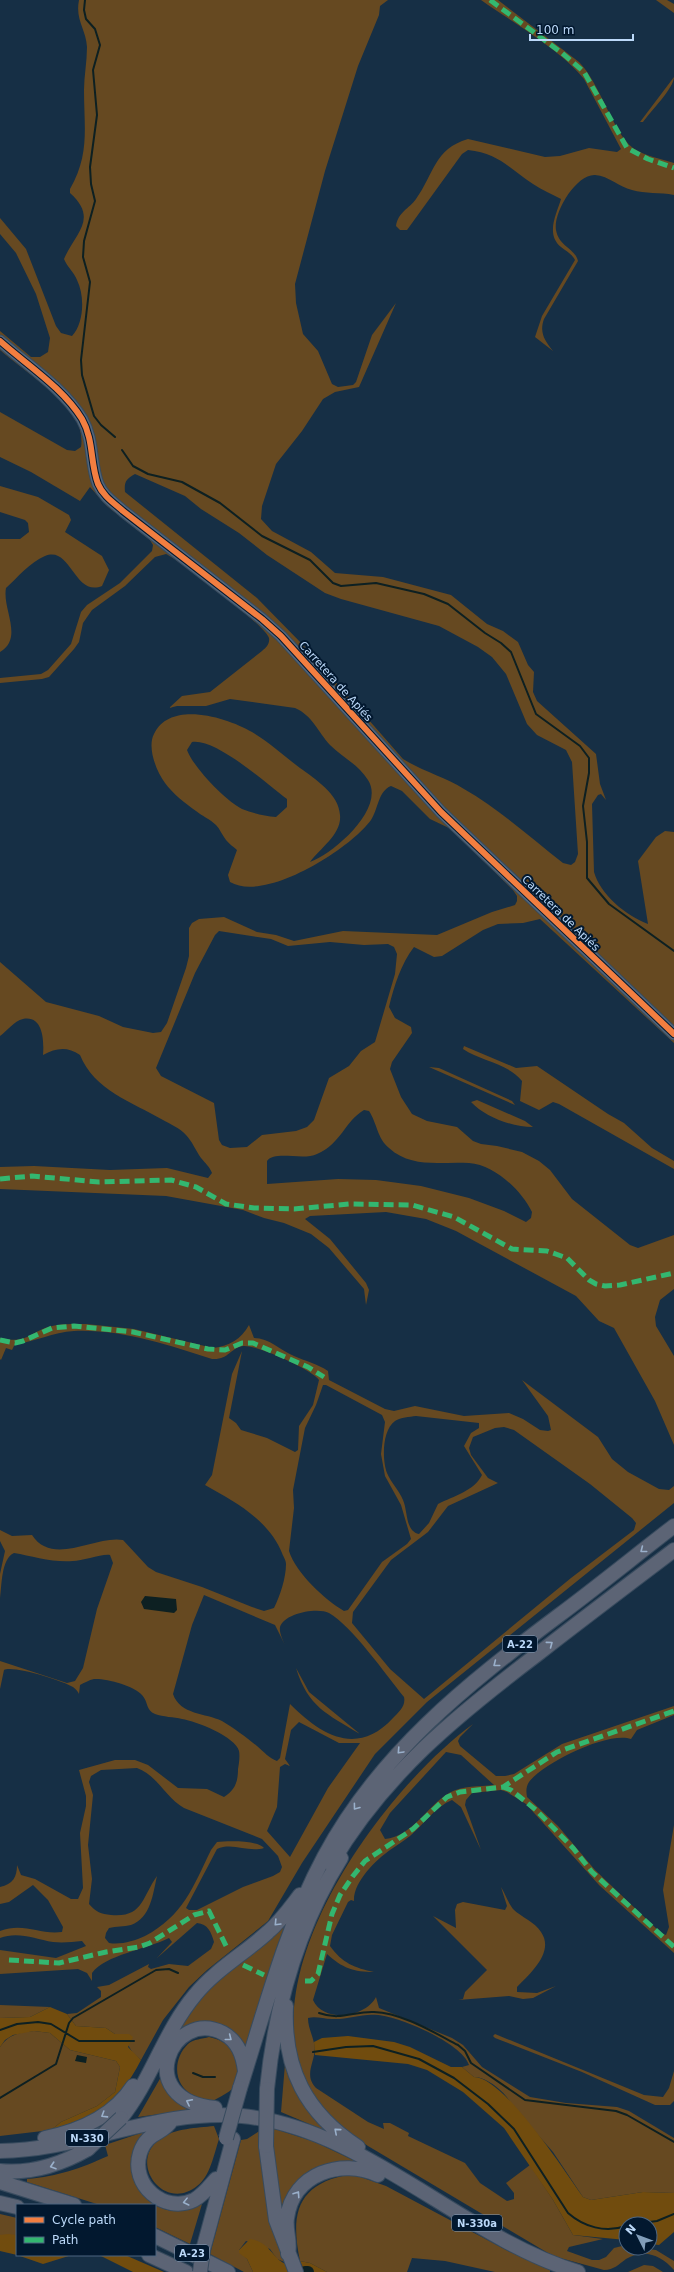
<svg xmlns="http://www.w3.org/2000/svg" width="674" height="2272" viewBox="0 0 674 2272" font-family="'DejaVu Sans',sans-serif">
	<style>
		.green { fill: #664921; fill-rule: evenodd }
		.forest { fill: #714c0e }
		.water { fill: #0d2022 }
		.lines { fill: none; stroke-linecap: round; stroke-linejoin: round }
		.stream { stroke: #0d2022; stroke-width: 2 }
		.river { stroke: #0d2022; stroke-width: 12 }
		.secondary-casing { stroke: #384b5e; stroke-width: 13 }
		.highway-casing { stroke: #384b5e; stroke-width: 16 }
		.secondary { stroke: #52667b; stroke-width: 11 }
		.highway { stroke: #5c6475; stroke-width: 14 }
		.highway-bridge-casing { stroke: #384b5e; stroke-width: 16; stroke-linecap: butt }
		.highway-bridge { stroke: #5c6475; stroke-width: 14 }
		.quiet { stroke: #33b770; stroke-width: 5; stroke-dasharray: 10 5; stroke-linecap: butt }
		.cycleway-casing { stroke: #02182f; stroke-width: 8 }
		.cycleway { stroke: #f27e40; stroke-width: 6 }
		.oneway { stroke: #9ab0cb }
		.labels { text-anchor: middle; stroke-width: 4; stroke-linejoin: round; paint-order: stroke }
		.shield { fill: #02182f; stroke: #849fbc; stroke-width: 1 }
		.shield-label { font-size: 10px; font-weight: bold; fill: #bcd9f9 }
		.street-label { font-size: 11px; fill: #bcd9f9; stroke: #02182f }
	</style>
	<rect width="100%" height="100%" fill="#162f45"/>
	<!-- green -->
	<path class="green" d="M79 0H388L380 6 379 15 358 66 325 171 295 284 296 303 303 334 318 351 332 384 338 387 353 385 356 382 372 335 396 303 359 387 335 392 323 399 302 431 276 464 262 506 261 519 272 531 311 552 335 573 383 577 451 595 487 624 503 631 518 642 528 665 534 672 533 692 537 701 596 754 600 784 606 800 601 794 598 795 592 804 594 872C600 894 626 916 648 924L638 861 656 837 665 831 674 832V1043L540 919 523 923 498 924 483 930 442 956 434 957 414 947C401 964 394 986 389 1007L395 1018 411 1027 412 1033 392 1062 390 1069 401 1097 412 1114 427 1121 457 1127 473 1141 481 1144 497 1146 522 1152 539 1161 550 1170 572 1199 630 1245 638 1248 674 1235V1289L660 1300 655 1317 656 1326 674 1356V1445L655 1401 614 1328 599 1321 576 1296 456 1231 426 1219 386 1212 310 1216 305 1219 330 1239 366 1283 369 1290 366 1305 364 1289 329 1248 311 1234 284 1223 264 1218 243 1210 166 1196 0 1189V1167L34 1166 110 1170 167 1168 208 1178 212 1173C209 1166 206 1164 201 1158 196 1151 192 1141 186 1135 180 1128 170 1124 163 1120 132 1102 94 1090 80 1055 67 1046 56 1048 43 1055 44 1043 44 1015 23 1019 14 1021 7 1031 0 1036V962L46 1002 99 1016 123 1027 153 1033 161 1032 167 1023 186 968 189 956V928L192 923 199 919 224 917 257 932 276 935 294 941 343 931 437 935 492 912 515 905 517 901V896L513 890 451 829 430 819 402 791 391 786C378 791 378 810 371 820 350 849 265 903 230 882L228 875 237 850C234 847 229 844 226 840 222 835 220 829 216 825 210 819 202 816 196 811 186 804 172 793 165 783 156 771 147 747 154 734 170 700 226 717 252 732 269 742 284 756 300 768 315 779 339 794 340 815 342 834 320 848 310 862 334 853 386 808 368 780 358 764 343 758 330 745 318 732 312 715 295 708L230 699 206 706H177L169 708 182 696 210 692 262 651C266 648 270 644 269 638 266 626 181 561 166 554L155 557 125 586 92 610 83 623 79 642 74 649 49 677 42 679 0 683V678L41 674 48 670 71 644 81 612 87 605 120 583 152 551 153 545 150 540 107 506 90 487 80 501 31 472 0 457V412L67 450 75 451 81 447C83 437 79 421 72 412 56 392 21 368 0 350V331L31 357H40L48 352 50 338 36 294 16 253 0 234V218L26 249 56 326 61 333 72 336C84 323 85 296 77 280 74 272 67 267 64 259 75 233 99 219 70 193V189C90 154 84 128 84 90 84 76 87 62 87 47 86 29 75 20 79 0ZM135 474 185 496 201 509 239 533 267 555 325 593 341 599 439 626 478 647 492 657 506 674 527 724 537 735 566 750 572 762 578 854 575 862 571 865 563 863C531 838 499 809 464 789 445 777 422 771 403 759L304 646 257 598 125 492C124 482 126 479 135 474ZM192 742C216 738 267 784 287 799V807L276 817C264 816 253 813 242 809 226 801 193 767 187 750ZM219 931 271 939 288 946 330 942 364 945 388 944 394 947 397 954 395 974 375 1042 361 1051 349 1066 329 1078 314 1120 307 1127 296 1131 262 1135 247 1147 230 1148 222 1145 219 1140 214 1103 161 1076 156 1068 195 973 215 935ZM364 1110 369 1111C377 1123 377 1138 389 1148 412 1169 441 1161 469 1163 495 1165 521 1190 532 1212L531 1218 526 1222 504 1211 469 1198 421 1186 376 1180 338 1179 267 1184V1161C275 1150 303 1161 317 1154 341 1144 345 1121 364 1110Z
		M481 0H498L579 62C600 83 613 133 633 148 645 156 661 159 674 163V195C660 192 645 194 632 190 619 187 609 176 595 175 576 174 553 213 556 230 559 247 575 248 578 261L544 319C539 333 545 341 553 351L535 337 542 316 575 260C572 254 566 251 561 247 545 234 557 213 561 199 552 194 542 190 533 184 509 168 498 153 468 150L462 154 407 230H400L396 226C398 212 409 209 416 199 434 174 434 149 468 139L545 157 560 156 589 148 617 152 621 149 584 79C561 50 512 22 481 0Z
		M656 0H667L674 4V13Z
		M674 77C674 88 650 112 643 122H640Z
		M0 486 38 497 69 515 71 520 65 532 102 556 109 570 102 586C74 597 71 545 45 556 30 562 17 578 6 588 2 609 24 638 0 652V539H20L29 532 28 523 25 520 0 512Z
		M464 1046 516 1068 537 1066 608 1114 624 1123 652 1148 674 1161V1169L559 1104 553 1102 539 1110 520 1101 522 1081C509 1064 481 1061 463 1049Z
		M429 1067 439 1068 512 1101 515 1105Z
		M477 1100 525 1121 533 1127C512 1127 485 1117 471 1102Z
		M86 1324 134 1329 213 1348C230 1346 241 1339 249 1325L254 1338C269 1338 280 1350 294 1356 305 1361 318 1364 328 1371L329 1380 385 1409 394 1411 415 1406 464 1416 509 1413 523 1419 540 1430 548 1431 551 1430 548 1416 522 1380 598 1437 612 1459 628 1472 659 1489 669 1490 674 1486V1503L427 1702 375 1754 302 1863 268 1921 207 1970 189 1987 163 2020 141 2060 133 2053 121 2034H115L106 2028 76 2026 67 2014 77 2013 101 1997V1991L97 1987 109 1985 149 1964 148 1967 151 1969 169 1964 188 1966 211 1949 214 1942C211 1932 208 1924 197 1923L157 1958 172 1942 169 1938C147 1949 105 1955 92 1973V1981L87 1973 78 1969 0 1974V1950L56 1958 86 1946 82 1941C72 1942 63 1943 53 1942 35 1939 18 1931 0 1938V1931C24 1922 39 1935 62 1932L63 1927 48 1900 33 1885 9 1902 0 1904V1887C13 1884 17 1877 17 1865L21 1875 35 1879 71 1899H78L83 1888 80 1833 86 1806V1796L79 1770 115 1760H135L148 1765 178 1788 207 1789 224 1797C235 1790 238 1782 238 1769 239 1764 240 1756 239 1751 236 1737 196 1721 182 1719 174 1717 163 1717 155 1714 146 1711 148 1701 142 1695 135 1686 105 1678 94 1679 89 1680 84 1683 80 1685L79 1694C78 1692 76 1689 73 1687 63 1681 13 1665 4 1670L0 1689V1661L67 1683 75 1681 83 1668 97 1609 113 1563 110 1555C104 1553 82 1561 73 1561 54 1563 32 1556 14 1553 1 1559 2 1585 0 1598V1574L5 1551 0 1541V1530L12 1536 32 1535C53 1567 95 1535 123 1540L148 1567 156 1572 202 1587 252 1607 264 1611 274 1608C280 1596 286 1578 286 1564 286 1560 283 1556 282 1553 268 1519 235 1502 205 1485L212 1475 232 1374 242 1351 229 1418 236 1423 241 1430 267 1438 295 1452 298 1450 299 1426 313 1405 319 1380C313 1370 255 1344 243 1346 230 1348 229 1360 212 1359 168 1345 122 1329 74 1331 53 1332 35 1342 15 1344L12 1350 6 1348 1 1360 0 1359V1338C25 1343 24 1337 45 1328 58 1323 73 1324 86 1324ZM323 1385H326L382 1415 385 1422 381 1454 385 1476 401 1505 411 1539 407 1544 382 1562 348 1610 344 1611C324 1599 296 1573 289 1551L294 1508 293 1490 305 1428 316 1405ZM416 1416 479 1423V1428L471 1433 464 1446 482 1475C474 1491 454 1496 438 1504L429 1523 419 1534C405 1531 408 1511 403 1500 399 1490 391 1483 387 1473 382 1460 382 1430 395 1421 401 1417 409 1417 416 1416ZM504 1427 514 1430 590 1484 632 1518 636 1523 634 1530 571 1578 424 1699 390 1669 352 1623 353 1612 391 1560 428 1532 448 1506 498 1483 488 1478 471 1455 469 1448 473 1437 495 1428ZM204 1595 275 1625 285 1645C283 1640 279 1633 280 1627 284 1613 318 1607 329 1613 351 1625 387 1676 404 1697 406 1706 399 1712 393 1718 357 1757 321 1735 290 1704L280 1758 277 1761C269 1758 264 1752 257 1746 247 1738 234 1728 222 1721 206 1713 180 1715 173 1694L192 1625ZM299 1722 339 1743H360L328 1788 290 1857 267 1831 277 1807 280 1767 285 1764 290 1766 285 1759 291 1730ZM137 1768C157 1775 166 1798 184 1808L262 1839 278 1856 282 1867 280 1872 273 1876 243 1887 197 1910H189L186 1908 217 1849C233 1842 248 1853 264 1848 258 1840 227 1841 217 1842L211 1850C193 1887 183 1916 145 1936 134 1941 121 1945 109 1943L105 1938 106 1933 109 1928C116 1926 124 1927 131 1925 151 1918 153 1893 157 1876 142 1897 143 1918 111 1915 101 1914 96 1912 89 1904L92 1879 88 1845 93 1795 89 1782 91 1776 101 1770Z
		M296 1668 309 1692 360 1734C327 1714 308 1707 296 1668Z
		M674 1706V1715L637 1730 631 1739C608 1731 543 1763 529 1782 526 1787 526 1791 527 1797L558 1826 595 1870 661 1933 666 1935 669 1927 663 1890 674 1825V1953L599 1885 526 1804 507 1792 501 1790 472 1793 466 1800 465 1805 481 1850 461 1807 452 1800C435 1807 424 1824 410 1836 404 1841 397 1845 390 1850 376 1860 353 1882 354 1901L351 1900 348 1902 332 1935 330 1946C342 1963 355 1968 374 1972 354 1972 342 1968 327 1954L313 2000C324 2024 366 2017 376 1997L379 2008 452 2038 463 2045 482 2067 530 2097 566 2103 617 2107 629 2111 674 2138V2193L643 2192 591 2200 583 2197 553 2152 511 2104C507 2093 487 2077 474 2077L462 2067 469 2065C462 2043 400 2017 378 2015 362 2013 347 2020 332 2019 323 2019 316 2016 308 2018 308 2027 312 2034 314 2043 318 2060 302 2073 316 2088L368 2122 384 2129 383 2123H390L409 2133 408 2136 465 2163 480 2183 507 2201 514 2199V2193L506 2183 530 2165 553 2200 573 2235 603 2239 569 2247 567 2251 592 2260H599L606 2257 614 2248 622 2246 656 2250 674 2261V2270C661 2255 644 2248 626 2259 619 2264 614 2270 604 2270L553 2256 368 2146C339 2126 311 2102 300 2067 264 1953 386 1788 473 1724L460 1737 458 1741 460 1746 496 1776H505L514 1774 562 1744ZM446 1752 461 1755 494 1785C479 1787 463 1785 449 1793 427 1806 413 1836 385 1839L380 1830 390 1813Z
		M501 1887C505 1893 508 1903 513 1909 521 1917 535 1922 541 1932 555 1952 530 1974 517 1987V1992L537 1993 556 1986 533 1998 523 1999 509 1996 458 2000 463 1999 465 1992 487 1970 433 1916 456 1928 455 1910 457 1904 463 1902 505 1910 507 1906Z
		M283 1924 285 1926 276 1949 246 2046C231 2023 209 2016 184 2027L182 2026 206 1991Z
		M0 2005 50 2007 30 2017 0 2018Z
		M34 2031 50 2033 70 2050 116 2061 120 2067 115 2092 97 2106 61 2122 51 2130 0 2136V2047C8 2035 20 2032 34 2031Z
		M495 2034 644 2095 663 2097 669 2088 674 2071V2101L670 2105H655L582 2072 495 2038 493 2036Z
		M209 2037C230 2042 236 2051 238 2072 239 2077 238 2083 234 2087 229 2093 219 2097 213 2101 207 2099 200 2099 195 2096 173 2087 172 2059 188 2044 194 2039 202 2039 209 2037Z
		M285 2064C297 2094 304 2109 328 2132L281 2112Z
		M161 2077C164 2092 175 2101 189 2107V2110L138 2117Z
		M214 2126 219 2139C214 2154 210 2177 197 2186 164 2213 127 2162 160 2139 175 2128 197 2128 214 2126Z
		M272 2128 315 2142 355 2161C317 2161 297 2175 282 2210L274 2160Z
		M261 2130 264 2184 270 2216 287 2263 277 2259 270 2249 246 2241 239 2250 247 2259 253 2272H244L210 2254 241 2140 247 2139Z
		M144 2132C128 2154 126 2186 152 2203 159 2207 166 2211 175 2211 185 2211 193 2208 202 2204L190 2244 155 2227V2205H100L27 2182V2179C59 2176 79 2169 108 2156L105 2145Z
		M352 2174 386 2186 508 2251 550 2270V2272H495L445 2261 412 2258 407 2272H327L310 2263 300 2261C290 2213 297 2183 352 2174Z
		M0 2214 17 2218V2235H0Z
		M644 2265 653 2266 663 2272H628Z"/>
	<!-- forest -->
	<path class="forest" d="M50 2007 67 2014 76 2026 106 2028 115 2034H129L133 2037 128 2047 141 2060C117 2106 99 2114 51 2130L61 2122 97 2106 115 2092 120 2067 116 2061 70 2050 50 2033 34 2031 13 2035 5 2040 0 2047V2018L30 2017Z
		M348 2036 394 2042 410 2047 451 2067H462L474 2077C504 2077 565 2172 583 2197L591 2200 643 2192 674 2193V2232L659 2245 650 2244V2224H626V2240L573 2235 553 2200 504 2128 463 2092 427 2070 408 2064 315 2055 314 2042 322 2038Z
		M8 2234 17 2235V2255L0 2251V2235Z
		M250 2239C263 2241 268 2248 276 2257 282 2264 285 2261 292 2272H253L247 2259 239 2253V2250Z
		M17 2255H72L43 2264Z
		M99 2255H125L164 2272H133Z
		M300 2261 310 2263 327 2272H305Z"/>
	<!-- water -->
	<path class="water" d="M145 1596 176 1599 177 1610 174 1613 144 1609 141 1602Z
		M77 2055 87 2057 86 2063 75 2061Z"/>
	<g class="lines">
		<!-- stream -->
		<path class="stream" d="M85 0 84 10 86 19 95 29 100 45 93 70 97 115 90 167 91 184 95 201 84 241 83 257 90 282 81 360 82 375 94 416 101 425 115 437
			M122 450 133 466 148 474 182 482 220 503 262 536 310 560 333 583 341 586 376 583 424 594 448 604 485 633 501 643 511 652 536 714 580 746 589 758V773L583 806 587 842V878L609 904 674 951
			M319 2013C341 2021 354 2011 374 2012 402 2013 433 2032 458 2045L465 2051 471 2063 525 2100 616 2111 627 2115 674 2142
			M0 2030 17 2024 38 2022 51 2024 79 2041H134
			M313 2052 346 2047 373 2046 419 2059 454 2078 488 2104 514 2129 568 2213C584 2227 605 2233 626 2226
			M193 2073 203 2077H215
			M0 2098 56 2064 69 2023 73 2018 156 1970 169 1969 178 1973
			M634 2224 657 2221 674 2214"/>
		<!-- river -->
		<path class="river" d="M305 2272H308"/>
		<defs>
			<path id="secondary" d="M0 341C27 365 63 388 82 419 94 440 90 463 98 484 103 496 114 503 123 511L262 619 281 636 441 812 674 1034"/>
			<path id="highway" d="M331 1864C384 1774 457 1715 539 1653 584 1618 629 1584 674 1550
				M286 2006C283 2069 306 2113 358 2147
				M240 2088C265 2010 285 1930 324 1857 379 1754 466 1685 558 1616 597 1587 635 1556 674 1526
				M267 2089C275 2007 297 1928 341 1858
				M215 2108C131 2100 172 2007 223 2033 238 2041 243 2055 245 2071
				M121 2118C151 2081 164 2032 195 1995 215 1970 244 1954 268 1932 281 1921 290 1908 300 1895
				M171 2121C164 2134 147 2131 140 2153 130 2185 164 2214 194 2200 203 2195 209 2187 216 2179
				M45 2138C79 2131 113 2117 133 2086
				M266 2146 276 2220 296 2272
				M0 2151C83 2150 158 2108 242 2116 365 2128 462 2237 578 2272
				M0 2171C32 2174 60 2165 88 2149
				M0 2182 74 2205
				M0 2203 17 2207
				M155 2236 228 2272
				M203 2250 233 2139
				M288 2254C291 2242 285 2230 287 2218 293 2173 342 2158 378 2175
				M149 2255 186 2272"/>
		</defs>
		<!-- secondary casing -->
		<use href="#secondary" class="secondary-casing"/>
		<!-- highway casing -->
		<use href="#highway" class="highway-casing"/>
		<!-- secondary -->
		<use href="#secondary" class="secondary"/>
		<!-- highway -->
		<use href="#highway" class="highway"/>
		<defs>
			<path id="highway-bridge" d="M226 2138 240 2088
				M266 2146 267 2089
				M88 2149 121 2118
				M200 2272 203 2250"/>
		</defs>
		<!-- highway-bridge casing -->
		<use href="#highway-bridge" class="highway-bridge-casing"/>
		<!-- highway-bridge -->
		<use href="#highway-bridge" class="highway-bridge"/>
		<!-- quiet -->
		<path class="quiet" d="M490 0 562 53 584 72 627 148 648 159 674 168
			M0 1179 32 1176 99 1182 171 1180 196 1187 226 1204 254 1208 294 1209 349 1204 412 1205 454 1217 512 1249 547 1251 567 1258 589 1280 596 1284 605 1286 620 1285 674 1273
			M0 1340 15 1343 23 1341 52 1328 74 1326 133 1332 208 1349 225 1350 242 1343H253L308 1367 324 1377
			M503 1787 511 1790 536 1810 573 1848 592 1872 674 1947
			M9 1960 59 1963 106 1952 139 1947 150 1943 194 1915 209 1911 228 1950
			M243 1965 264 1975
			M305 1981H311L318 1974 332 1914 340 1895 353 1876 365 1861 413 1829 447 1797 460 1792 503 1787 557 1752 674 1711"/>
		<defs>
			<path id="cycleway" d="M0 341C27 365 63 388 82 419 94 440 90 463 98 484 103 496 114 503 123 511L262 619 281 636 441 812 674 1034"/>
		</defs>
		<!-- cycleway casing -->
		<use href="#cycleway" class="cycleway-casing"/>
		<!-- cycleway -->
		<use href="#cycleway" class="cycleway"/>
	</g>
	<!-- one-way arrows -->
	<defs><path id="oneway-chevron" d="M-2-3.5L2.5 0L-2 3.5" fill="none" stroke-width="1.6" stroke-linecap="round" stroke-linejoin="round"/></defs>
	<g class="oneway">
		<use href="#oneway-chevron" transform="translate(643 1550) rotate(142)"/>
		<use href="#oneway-chevron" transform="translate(550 1644) rotate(-37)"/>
		<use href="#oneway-chevron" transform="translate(496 1664) rotate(142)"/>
		<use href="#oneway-chevron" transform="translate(400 1751) rotate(133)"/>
		<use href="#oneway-chevron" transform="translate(356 1807) rotate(127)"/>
		<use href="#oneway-chevron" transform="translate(277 1923) rotate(134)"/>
		<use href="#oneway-chevron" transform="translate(229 2038) rotate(38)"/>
		<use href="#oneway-chevron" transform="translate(189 2102) rotate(-153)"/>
		<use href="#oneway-chevron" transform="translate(104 2115) rotate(148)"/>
		<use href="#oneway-chevron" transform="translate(337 2131) rotate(-139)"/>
		<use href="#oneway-chevron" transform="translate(53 2166) rotate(162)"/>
		<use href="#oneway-chevron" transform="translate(297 2194) rotate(-56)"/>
		<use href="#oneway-chevron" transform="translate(186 2202) rotate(166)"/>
	</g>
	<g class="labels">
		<!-- shield labels -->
		<g class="shield">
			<rect x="503" y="1636" width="34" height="16" rx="3"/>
			<rect x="66" y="2130" width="42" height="16" rx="3"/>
			<rect x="452" y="2215" width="50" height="16" rx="3"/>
			<rect x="175" y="2245" width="34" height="16" rx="3"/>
		</g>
		<g class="shield-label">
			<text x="520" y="1648">A-22</text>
			<text x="87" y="2142">N-330</text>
			<text x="477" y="2227">N-330a</text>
			<text x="192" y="2257">A-23</text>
		</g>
		<!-- street labels -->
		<g class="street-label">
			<text transform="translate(336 681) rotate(48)" y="4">Carretera de Apiés</text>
			<text transform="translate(561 913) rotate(44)" y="4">Carretera de Apiés</text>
		</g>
	</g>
	<!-- legend -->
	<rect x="16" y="2204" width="140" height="52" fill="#02182f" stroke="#4c6580"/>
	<rect x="24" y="2217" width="20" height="6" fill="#f27e40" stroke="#4c6580"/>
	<text x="52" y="2224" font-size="12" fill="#bcd9f9">Cycle path</text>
	<rect x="24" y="2237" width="20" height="6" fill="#33b770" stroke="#4c6580"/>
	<text x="52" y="2244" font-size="12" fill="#bcd9f9">Path</text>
	<!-- north arrow -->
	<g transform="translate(638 2236) rotate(312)"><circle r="19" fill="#02182f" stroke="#4c6580"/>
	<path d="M0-3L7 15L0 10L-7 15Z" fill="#829eba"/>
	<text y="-6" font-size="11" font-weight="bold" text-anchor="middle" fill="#bcd9f9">N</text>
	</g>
	<!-- scale -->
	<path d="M530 34v6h103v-6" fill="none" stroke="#bcd9f9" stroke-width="2"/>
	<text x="536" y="34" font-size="12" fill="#bcd9f9" stroke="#02182f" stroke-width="3" paint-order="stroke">100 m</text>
</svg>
